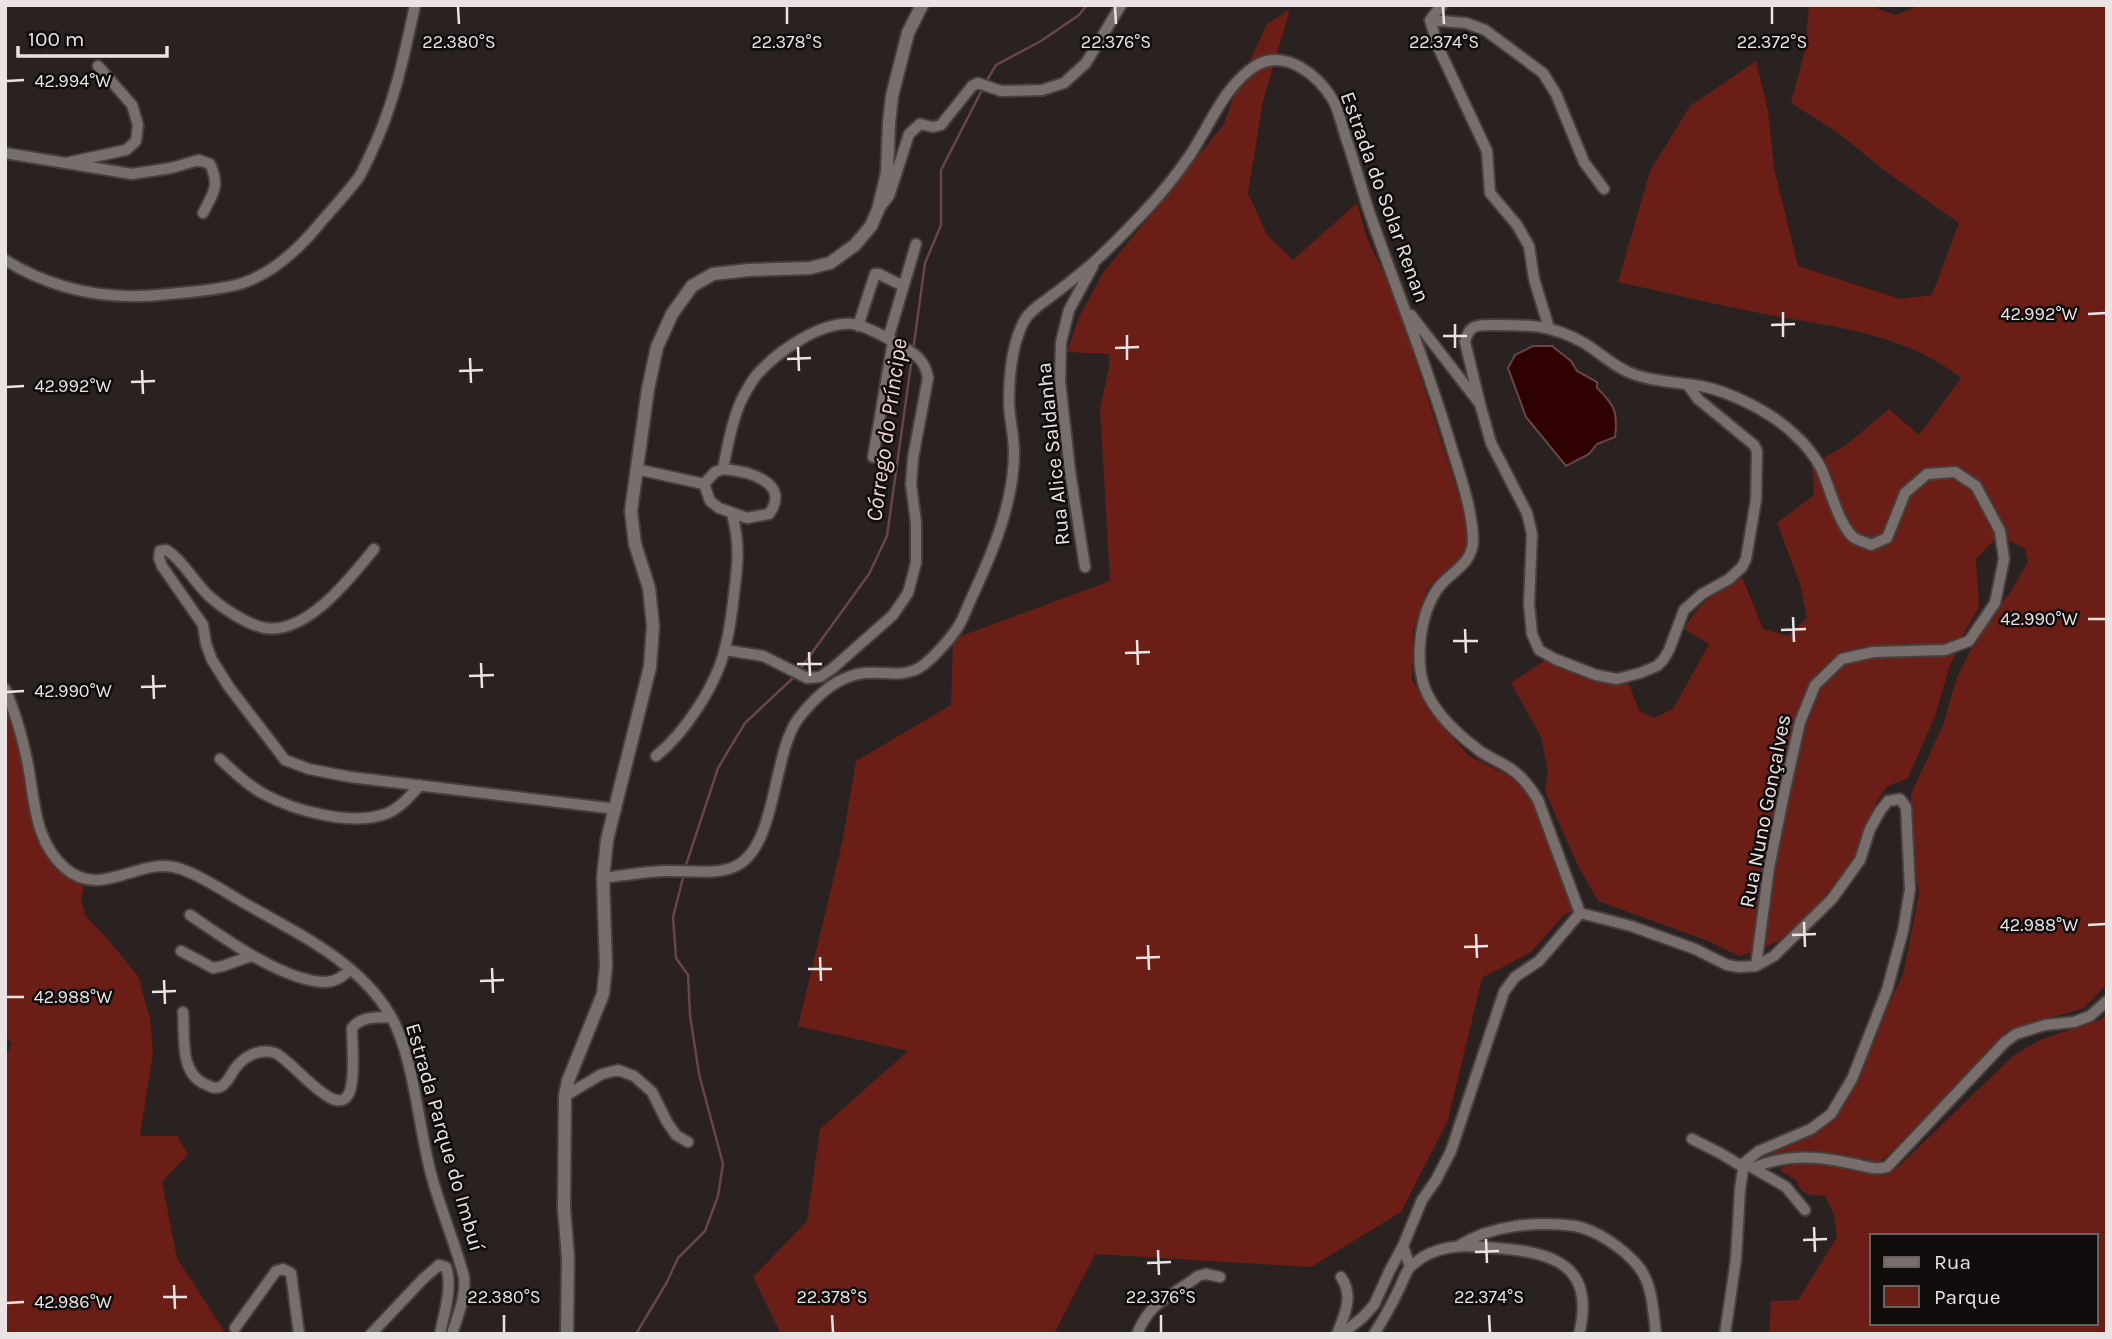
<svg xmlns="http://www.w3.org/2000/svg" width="2112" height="1339" viewBox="0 0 2112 1339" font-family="Karla,sans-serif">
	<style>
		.green { fill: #6b1e16; fill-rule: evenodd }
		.water { fill: #2f0201; stroke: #674645; stroke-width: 2 }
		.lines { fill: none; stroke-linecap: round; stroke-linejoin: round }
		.stream { stroke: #674645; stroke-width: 2.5 }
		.minor-casing { stroke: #463f3e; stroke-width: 14 }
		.tertiary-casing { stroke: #463f3e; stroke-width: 16 }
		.minor { stroke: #786f6d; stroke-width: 10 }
		.tertiary { stroke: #786f6d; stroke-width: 12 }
		.ticks { fill: none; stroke: #e9e4e3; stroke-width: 2.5 }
		.labels { text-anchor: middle; stroke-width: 5; stroke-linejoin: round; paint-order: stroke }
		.street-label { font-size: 21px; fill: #e9e4e3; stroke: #100c0c }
		.water-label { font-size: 23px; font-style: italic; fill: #f2d6d2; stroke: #100c0c }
		.ticks-label { font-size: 18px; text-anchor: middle; fill: #e9e4e3; stroke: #100c0c; stroke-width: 5; stroke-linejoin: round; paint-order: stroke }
	</style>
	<rect width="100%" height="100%" fill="#292220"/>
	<!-- green -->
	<path class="green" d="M1809 5H1868L1895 15 1921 5H2107V984L2084 1008 2006 1031 1992 1050 1897 1147 1877 1164 1863 1159 1810 1150 1771 1154 1835 1119 1903 974 1919 893 1910 836 1911 794 1943 725 1957 677 1977 637 2011 591 2028 562 2025 548 2009 541H1993L1976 559 1979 608 1966 629 1950 665 1935 716 1908 778 1886 787 1872 810 1856 856 1842 880 1789 936 1757 951 1739 956 1708 941 1598 901 1578 866 1545 791 1548 773 1541 737 1511 683 1547 659 1584 678 1629 684 1639 711 1654 718 1673 709 1709 644 1684 629C1699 602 1716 592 1742 577L1763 629 1788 636 1807 618 1800 584 1777 523 1814 495 1812 465 1846 445 1889 409 1919 435 1961 378C1903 332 1830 327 1759 313 1712 304 1665 292 1618 282L1650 171 1690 106 1756 61 1768 111 1774 168 1798 266 1900 299 1932 295 1959 223 1885 171 1837 132 1791 103 1805 50Z
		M1290 9 1263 101 1248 193 1267 235 1293 260 1357 203 1367 238 1395 297 1470 530 1466 554 1428 588 1413 631 1412 680 1437 720 1469 756 1513 778 1534 799 1575 910 1564 915 1531 952 1482 978 1448 1120 1401 1212 1311 1267 1095 1254 1054 1334H781L753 1277 807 1221 820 1129 908 1051 798 1026 842 843 856 761 951 705 953 639 1110 581 1100 408 1109 368V354L1067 352 1079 317 1103 273 1224 124 1235 92 1267 24Z
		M5 698 29 773 31 817 41 846 59 871 84 887 81 900 86 917 105 936 138 976 150 1019 153 1052 140 1136H177L188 1154 162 1182 177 1258 226 1334H5V1057L12 1044 5 1036Z
		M2107 1013V1334H1769L1771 1301 1798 1300 1837 1237 1834 1215 1825 1196C1812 1195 1800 1196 1797 1181L1781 1171 1780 1168C1818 1156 1845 1168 1882 1175L1898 1167 2014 1055 2042 1039 2102 1019ZM1872 1236H2096V1323H1872Z"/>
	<!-- water -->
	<path class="water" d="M1533 346H1552L1571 361 1577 371 1597 382V388C1615 405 1618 413 1615 437L1597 444 1589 454 1566 466 1526 417 1508 368 1515 355Z"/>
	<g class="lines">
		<!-- stream -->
		<path class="stream" d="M986 82 996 65 1041 41 1079 15 1087 5
			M913 351 925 263 941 225V170L983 88
			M798 672 869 574 887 536 912 357
			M685 868 718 768 745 723 794 677
			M636 1334 667 1282 678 1258 705 1231 718 1196 723 1164 699 1074 690 1015 688 975 676 958 673 917 684 874"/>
		<defs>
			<path id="minor" d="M1442 5 1430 20 1439 49 1487 151 1490 193 1517 225 1529 246 1534 279 1549 328
				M1430 20 1466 23 1485 30 1543 73 1556 94 1584 162 1604 189
				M5 153 132 174 171 168 199 160 210 164C220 186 214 192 203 213
				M70 162 126 150 136 141 138 125 132 105 98 66
				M878 210 889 196 909 134 920 124 933 127 941 125 972 86 978 83 1001 91 1042 90 1064 83 1086 63 1121 5
				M5 260C55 291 111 301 169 294 191 292 221 290 243 283 275 272 300 248 321 222 334 207 348 192 359 177 364 169 367 161 371 153 394 105 404 57 415 5
				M1411 315 1480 404 1491 443 1527 513 1532 534 1529 604 1532 634 1539 650 1555 659 1596 675 1617 679 1640 673 1657 666 1663 660 1669 650 1684 610 1702 594 1729 579 1742 567 1746 559 1756 500 1757 451 1754 445 1698 399 1687 384
				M858 326 875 274H879L903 286
				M888 339 916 244
				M1480 404 1465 342C1469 323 1479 325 1497 325 1532 325 1552 325 1584 343 1599 352 1612 365 1628 372 1652 382 1677 382 1701 386 1731 392 1773 413 1795 435 1804 443 1815 457 1821 468 1830 488 1837 520 1852 536 1856 540 1865 542 1871 545L1887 538 1905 493 1927 474 1955 472 1976 486 2000 531 2004 559 1995 603 1969 641 1945 650 1873 652 1842 659 1815 685 1800 722 1785 789 1769 868 1756 966
				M873 457 893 341
				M636 469 704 484 715 472 723 469C727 447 732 421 741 401 745 393 750 384 755 377 775 353 820 321 853 324 866 326 881 335 893 341 910 351 925 357 928 378L913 458 911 484 916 523V563L908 593 893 615 833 668 820 677 807 678 763 656 725 650
				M704 484 710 501 719 508 747 518 769 514C792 482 747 471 723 469
				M374 549C351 577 307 635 265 628 248 625 222 608 209 596 196 584 179 556 166 550L160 551 159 558 162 566 203 625 206 644 212 660 229 687 285 760 309 769 350 777 616 809
				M1085 567 1070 471 1060 381 1061 342 1069 310 1093 266
				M5 689C15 711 22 737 27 760 35 798 33 840 65 868 102 901 141 854 181 869 204 877 225 892 246 904 302 936 372 968 398 1031 414 1070 419 1124 429 1166 438 1204 454 1239 464 1277 466 1297 458 1315 452 1334
				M656 756C685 733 717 684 725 648 730 630 732 612 734 594 738 563 740 544 732 514
				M220 759C233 771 247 785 262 793 294 811 353 827 388 813 401 807 411 795 420 785
				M603 878C624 875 644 872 665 871 687 870 715 876 736 866 777 846 772 755 798 719 814 698 837 676 864 673 881 671 898 677 915 670 928 665 950 639 958 627 963 619 967 608 971 599 992 554 1014 503 1014 452 1014 435 1009 418 1009 401 1009 376 1012 344 1024 321 1031 309 1044 302 1054 294 1068 284 1081 273 1094 262 1112 246 1129 228 1145 211 1161 194 1177 174 1190 155 1210 125 1225 84 1257 65 1286 49 1318 75 1333 100 1339 111 1342 126 1346 138 1355 164 1362 191 1371 217 1398 294 1429 370 1452 449 1461 478 1472 509 1473 539 1473 564 1453 570 1439 587 1420 612 1415 657 1424 686 1433 711 1455 732 1476 748 1486 757 1500 761 1511 769 1523 777 1531 788 1538 800L1580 913
				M190 915C224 938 280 979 322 982 334 983 343 977 350 969
				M181 951 213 968 223 966 251 956
				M183 1012C185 1036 179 1073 205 1084 211 1087 215 1089 220 1087 227 1084 230 1076 234 1070 243 1057 258 1048 275 1053 292 1059 342 1129 351 1087 355 1068 352 1047 352 1028 361 1016 376 1018 390 1017
				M565 1096 602 1074 618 1070 634 1076 652 1092 667 1122 676 1135 688 1142
				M1692 1139 1720 1153 1743 1167
				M1753 1168 1786 1187 1805 1210
				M1460 1245C1492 1225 1537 1221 1575 1226 1597 1230 1624 1249 1638 1266 1653 1284 1653 1312 1656 1334
				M1410 1267 1403 1246 1422 1200 1436 1180 1451 1151 1504 992 1515 977 1539 961 1580 913 1631 926 1695 949 1727 965 1739 967 1756 966 1774 956 1832 899 1860 860 1870 829 1880 811 1888 801 1900 799 1906 807 1910 889 1903 931 1887 990 1852 1079 1831 1114 1811 1129 1759 1151 1744 1163 1753 1168C1785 1154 1816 1156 1849 1163 1863 1165 1873 1171 1887 1167L2005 1042 2016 1034 2045 1025 2074 1022 2090 1016 2107 1001
				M235 1328 276 1271 283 1269 291 1273 299 1334
				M371 1334 423 1279 439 1265 446 1267C453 1287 444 1313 440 1334
				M1137 1334C1152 1298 1171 1298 1198 1276L1206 1274 1220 1277
				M1337 1334C1345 1314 1354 1296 1341 1277
				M1342 1334 1363 1317 1374 1305 1390 1270 1403 1246
				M1374 1334C1383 1320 1391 1306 1398 1291 1402 1284 1405 1273 1410 1267 1413 1264 1419 1260 1423 1257 1446 1243 1470 1246 1496 1248 1554 1252 1596 1266 1579 1334
				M1725 1334 1736 1259 1740 1189 1744 1163"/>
			<path id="tertiary" d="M567 1334 568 1258 564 1208 565 1096 568 1081 603 994 606 966 603 878 607 840 650 667 653 626 649 588 635 544 631 511 648 389 657 347 672 314 692 286 713 274 749 270 810 268 830 263 855 245 871 226 878 210 887 173 889 123 892 96 908 33 922 5"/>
		</defs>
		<!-- minor casing -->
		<use href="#minor" class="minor-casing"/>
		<!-- tertiary casing -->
		<use href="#tertiary" class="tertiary-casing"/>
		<!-- minor -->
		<use href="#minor" class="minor"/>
		<!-- tertiary -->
		<use href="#tertiary" class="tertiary"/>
	</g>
	<!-- ticks -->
	<path class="ticks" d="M458 7 459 24M787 7V24M1115 7 1116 24M1443 7 1444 24M1772 7V24M7 81 24 80M1783 312V337M2088 314 2105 313M1455 324V348M1771 325 1795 324M1127 335V360M1443 336H1467M798 347 799 371M1115 348 1139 347M470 358 471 383M787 359 811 358M142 370 143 394M459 371 483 370M131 382 155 381M7 387 24 386M1793 617 1794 642M2088 619H2105M1465 629 1466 653M1781 630 1806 629M1137 640 1138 665M1453 641H1478M809 652 810 676M1125 653 1150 652M481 663 482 688M797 664H822M153 675 154 699M469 676 494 675M141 687 166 686M7 692 24 691M1804 922 1805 947M2088 925 2105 924M1476 934 1477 958M1792 935 1816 934M1148 945 1149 970M1464 947 1488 946M820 957 821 981M1136 958 1160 957M492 968 493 993M808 969H832M164 980 165 1004M480 981 504 980M152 992 176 991M7 997H24M1814 1227 1815 1252M1486 1239 1487 1263M1803 1240 1827 1239M1158 1250 1159 1275M1475 1252 1499 1251M1147 1263 1171 1262M174 1285 175 1309M163 1297H187M7 1303 24 1302M504 1315V1332M832 1315 833 1332M1161 1315V1332M1489 1315 1490 1332"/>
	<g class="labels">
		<!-- street labels -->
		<g class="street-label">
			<text transform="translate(1385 197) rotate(70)" y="7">Estrada do Solar Renan</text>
			<text transform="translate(1053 454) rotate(-96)" y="7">Rua Alice Saldanha</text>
			<text transform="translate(1765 811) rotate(-79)" y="7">Rua Nuno Gonçalves</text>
			<text transform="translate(445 1137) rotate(74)" y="7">Estrada Parque do Imbuí</text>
		</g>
		<!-- water labels -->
		<g class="water-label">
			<text transform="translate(886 430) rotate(-82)" y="8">Córrego do Príncipe</text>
		</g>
	</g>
	<g class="ticks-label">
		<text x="459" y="48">22.380°S</text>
		<text x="787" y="48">22.378°S</text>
		<text x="1116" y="48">22.376°S</text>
		<text x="1444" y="48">22.374°S</text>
		<text x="1772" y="48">22.372°S</text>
		<text x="73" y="87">42.994°W</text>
		<text x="2039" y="320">42.992°W</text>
		<text x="73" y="392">42.992°W</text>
		<text x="2039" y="625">42.990°W</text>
		<text x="73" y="697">42.990°W</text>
		<text x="2039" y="931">42.988°W</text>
		<text x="73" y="1003">42.988°W</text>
		<text x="504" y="1303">22.380°S</text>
		<text x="832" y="1303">22.378°S</text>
		<text x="1161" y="1303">22.376°S</text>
		<text x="1489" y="1303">22.374°S</text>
		<text x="73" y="1308">42.986°W</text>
	</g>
	<!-- border -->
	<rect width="2112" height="1339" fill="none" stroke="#e9e4e3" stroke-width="14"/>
	<!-- legend -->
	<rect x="1870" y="1234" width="228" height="91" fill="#100c0c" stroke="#676262" stroke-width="2"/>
	<rect x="1884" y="1257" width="35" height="10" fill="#786f6d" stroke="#676262" stroke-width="2"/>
	<text x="1934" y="1269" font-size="21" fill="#e9e4e3">Rua</text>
	<rect x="1884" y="1286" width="35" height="21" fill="#6b1e16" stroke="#676262" stroke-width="2"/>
	<text x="1934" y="1304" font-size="21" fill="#e9e4e3">Parque</text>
	<!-- scale -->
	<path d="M18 46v10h149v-10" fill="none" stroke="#e9e4e3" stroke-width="3.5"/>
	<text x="28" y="46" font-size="21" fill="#e9e4e3" stroke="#100c0c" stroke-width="5" paint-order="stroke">100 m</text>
</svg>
